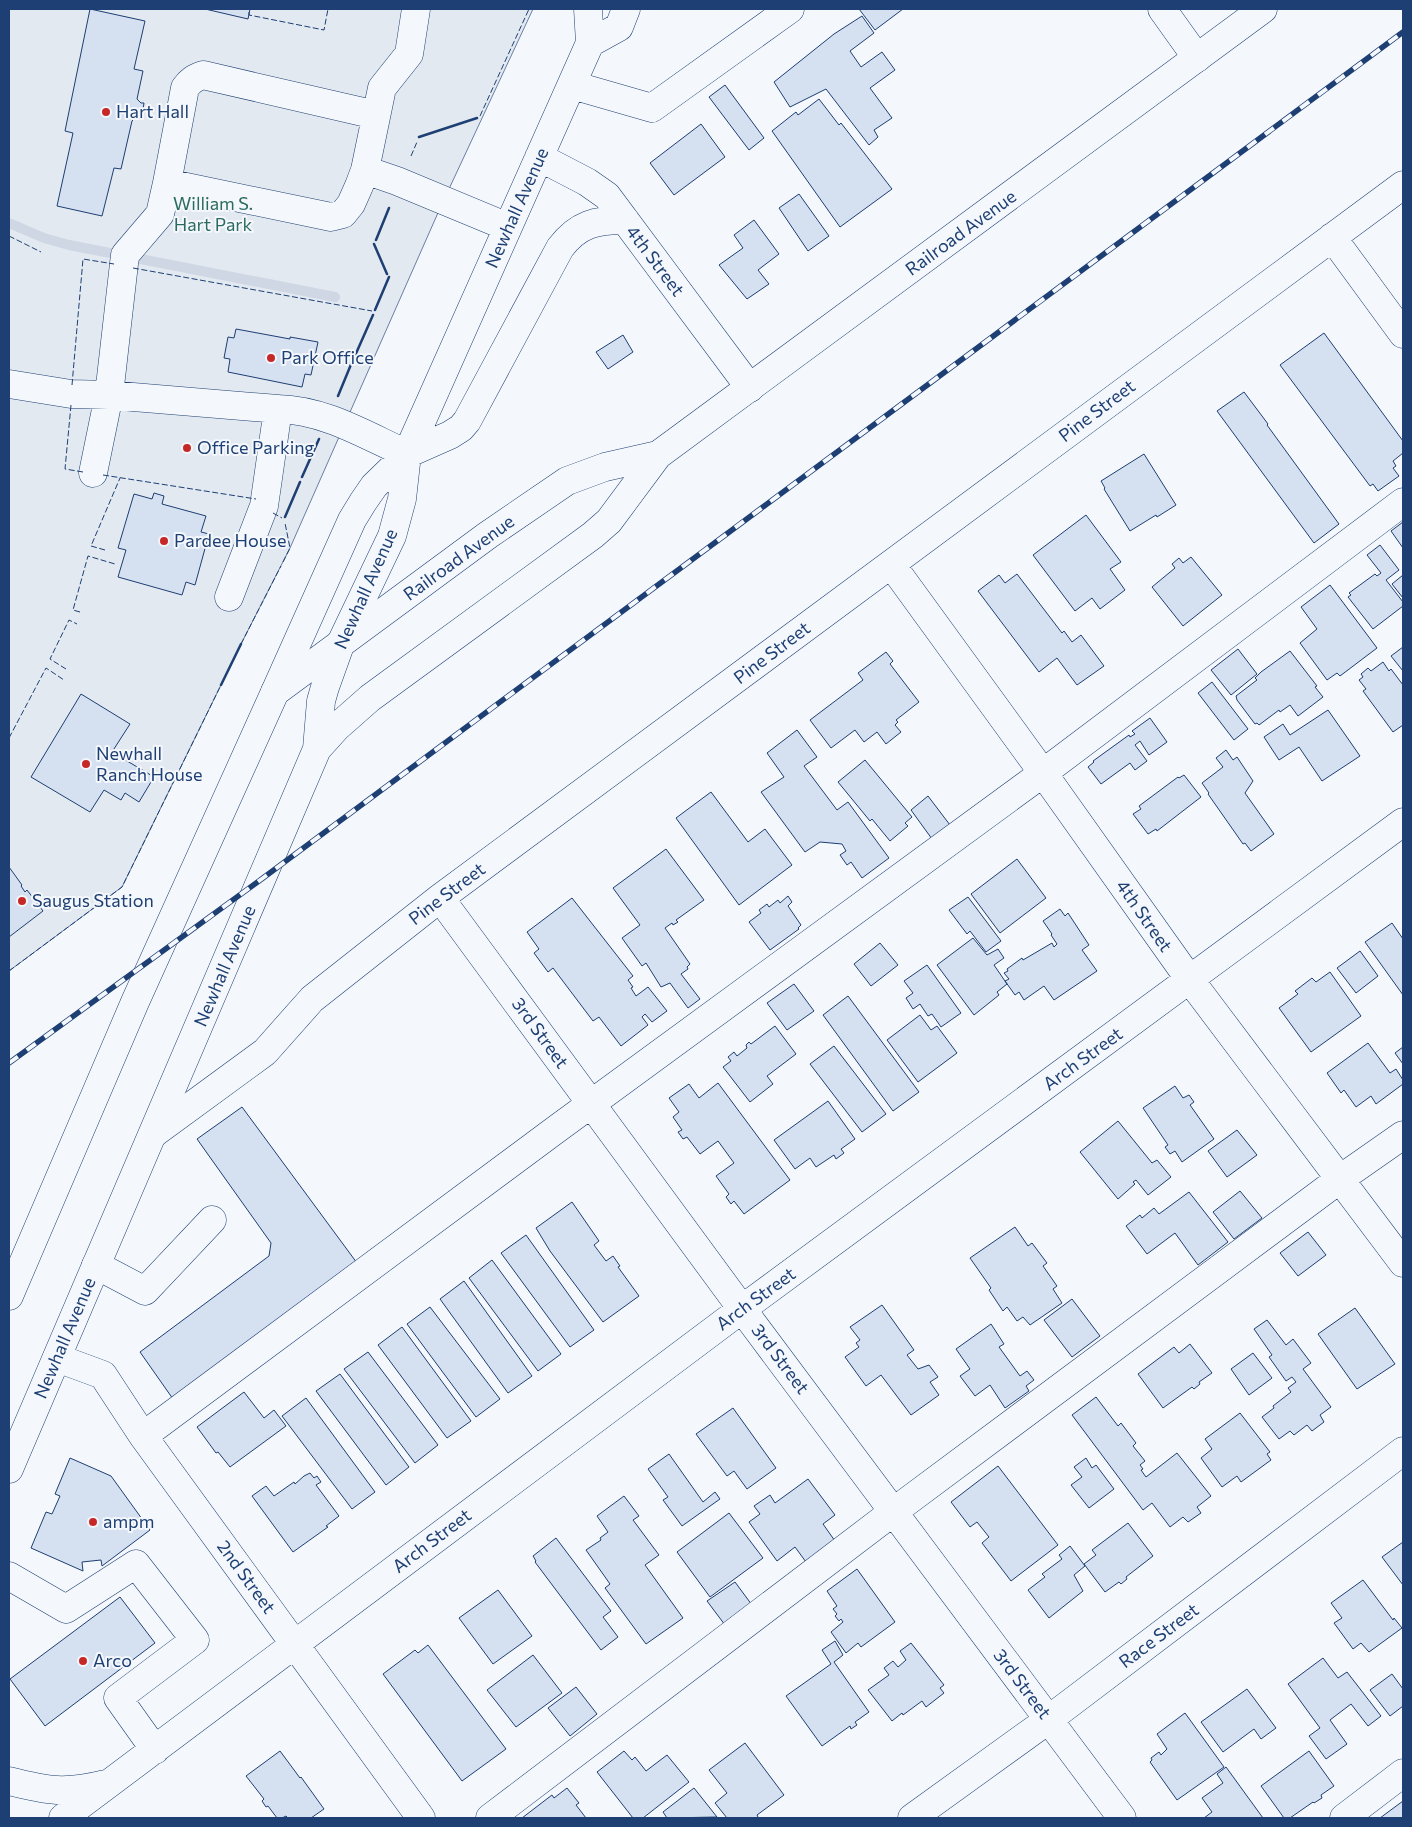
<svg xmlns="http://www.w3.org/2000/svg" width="1412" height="1827" viewBox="0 0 1412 1827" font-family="Commissioner,sans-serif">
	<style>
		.green { fill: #e3e9f0; stroke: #687fa3 }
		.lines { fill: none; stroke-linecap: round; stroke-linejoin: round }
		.stream { stroke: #cfd7e4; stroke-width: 10 }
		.building { fill: #d5e0f0; stroke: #1d3f73 }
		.minor-casing { stroke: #1d3f73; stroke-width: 29 }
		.major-casing { stroke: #1d3f73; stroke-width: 29 }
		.minor { stroke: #f4f7fb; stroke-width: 28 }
		.major { stroke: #f4f7fb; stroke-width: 28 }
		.rail-casing { stroke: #1d3f73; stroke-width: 5.5 }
		.rail { stroke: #f4f7fb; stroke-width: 4; stroke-dasharray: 11; stroke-linecap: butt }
		.fence { stroke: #1d3f73; stroke-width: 1; stroke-dasharray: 6 2.5; stroke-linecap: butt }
		.wall { stroke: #1d3f73; stroke-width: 2.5 }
		.poi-dot { fill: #c62828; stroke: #f4f7fb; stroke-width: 2 }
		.labels { text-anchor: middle; stroke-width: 4; stroke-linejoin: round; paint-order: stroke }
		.poi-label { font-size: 18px; fill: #1d3f73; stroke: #f4f7fb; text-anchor: start }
		.park-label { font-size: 18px; fill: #2c6c60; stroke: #f4f7fb }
		.street-label { font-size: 18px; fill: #1d3f73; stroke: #f4f7fb }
	</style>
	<rect width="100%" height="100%" fill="#f4f7fb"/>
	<!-- green -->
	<path class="green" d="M9 9H533L441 206 290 548 241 644 122 887 9 971Z"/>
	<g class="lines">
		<!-- stream -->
		<path class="stream" d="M9 223 44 238 69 245 335 297"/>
	</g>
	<!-- building -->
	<path class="building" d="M90 9 145 21 134 69 143 71 137 99 141 103H144L142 115 139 114 132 121 121 169 114 168 102 216 57 206 73 133 65 131Z
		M205 9H250L248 19Z
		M859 9H903L875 30Z
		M862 16 874 33 850 51 861 67 882 52 895 70 870 88 892 118 874 130 878 137 869 145 826 89 790 107 774 82 834 34Z
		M725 85 764 138 749 150 709 97Z
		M819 99 839 125 841 123 892 189 840 227 772 131 796 112 798 115Z
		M701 124 725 157 674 195 650 163Z
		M799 194 829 236 808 251 779 208Z
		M754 220 779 254 758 270 769 284 747 299 719 265 743 248 734 235Z
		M236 329 290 339V337L318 342 311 375 305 374 302 387 228 372 230 359 224 358 228 337 234 338Z
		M1324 333 1403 441V453L1393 461 1396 466 1393 468 1399 476 1378 491 1373 484 1370 486 1280 365Z
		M623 335 633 352 608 369 596 352Z
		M1244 392 1268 424 1267 425 1339 524 1314 543 1217 411Z
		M1144 454 1176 505 1157 517 1156 515 1130 531 1104 489 1105 488 1101 481Z
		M154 493 164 496 162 504 206 516 201 532 209 534 195 585 186 582 182 595 118 577 126 550 118 548 134 494 152 499Z
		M1086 515 1121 562 1110 569 1125 590 1100 609 1092 598 1075 611 1033 555Z
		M1403 522V548L1391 531Z
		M1380 545 1399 570 1386 580 1403 602V606L1373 629 1348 597 1351 595 1349 593 1375 574 1377 576 1381 573 1367 555Z
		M1191 557 1222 595 1183 626 1152 587 1175 568 1172 564 1179 558 1183 563Z
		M1017 574 1062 633 1064 631 1072 642 1081 635 1104 666 1077 685 1057 658 1039 672 978 591 999 575 1005 583Z
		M1403 575V598L1392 584Z
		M1330 585 1377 648 1340 676 1337 673 1327 680 1300 643 1317 629 1301 607Z
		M1403 647V671L1391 656Z
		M1238 649 1257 674 1231 695 1211 670Z
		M1290 651 1317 686 1315 687 1323 697 1298 716 1290 705 1280 712 1279 710 1259 725 1257 723 1255 724 1237 700 1236 696 1257 680 1255 678 1261 672Z
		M886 652 893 661 890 664 919 702 896 720 898 722 895 725 901 732 886 744 877 732 864 742 855 730 831 748 810 720 863 680 858 673Z
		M1383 662 1389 671 1391 669 1403 685V725L1393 732 1363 691 1366 689 1359 680 1363 677 1361 674 1368 668 1371 671Z
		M1212 682 1248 729 1234 740 1198 693Z
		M81 694 130 724 112 752 154 777 139 802 125 793 121 800 104 790 90 812 31 777Z
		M1328 710 1360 756 1322 781 1299 747 1279 760 1264 737 1283 724 1290 735Z
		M1150 718 1167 742 1149 755 1140 741 1135 745 1147 761 1135 770 1130 763 1101 784 1088 767 1094 762 1093 761 1129 735 1130 737 1135 734 1132 731Z
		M797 730 817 757 804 766 837 810 848 802 889 858 862 878 851 862 847 865 840 855 846 851 842 844 820 842 805 852 761 792 784 777 767 753Z
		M1226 750 1233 760 1237 757 1253 781 1245 793 1274 834 1251 851 1245 843 1243 844 1208 794 1209 793 1202 783 1223 767 1216 758Z
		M865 760 912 817 905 823 908 826 890 841 872 819 870 821 838 782Z
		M1184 775 1201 797 1157 831 1156 829 1148 834 1133 814 1141 809 1139 806 1178 777 1179 778Z
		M711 792 748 842 765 829 792 865 739 905 676 818Z
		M928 796 950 825 932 839 911 810Z
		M666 849 704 900 676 920 678 922 673 925 672 923 665 928 690 964 687 967 688 969 681 974 700 999 688 1008 670 983 661 987 646 963 642 966 622 938 640 925 613 888Z
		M1017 859 1046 898 1000 933 971 894Z
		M9 867 22 885 21 886 25 892 27 890 43 911 9 937Z
		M788 896 792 902 788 906 801 925 798 928 799 929 770 950 749 922 761 913 759 910 767 904 769 907 778 900 780 903Z
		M968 897 1001 941 986 952 970 931 967 934 949 910Z
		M572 898 633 976 628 980 633 987 631 988 636 996 648 987 667 1011 652 1022 645 1014 642 1017 648 1025 621 1046 599 1017 593 1021 553 968 548 972 534 953 539 949 527 932Z
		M1060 909 1065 916 1068 913 1089 945 1082 950 1097 971 1054 1000 1044 986 1024 1000 1019 992 1015 995 1005 981 1009 979 1004 973 1008 971 1007 969 1022 958 1023 960 1052 943 1054 947 1057 944 1051 935 1052 934 1043 921Z
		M1392 923 1403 939V995L1365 942Z
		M973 938 987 955 998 949 1004 958 994 965 1007 984 997 992 999 995 974 1015 937 965Z
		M880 943 898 965 871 986 854 964Z
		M1360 951 1378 976 1356 993 1337 968Z
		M927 965 961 1013 941 1027 932 1014 928 1016 920 1004 913 1009 906 998 913 993 904 981Z
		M1330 972 1361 1016 1311 1052 1279 1008 1298 994 1295 991 1312 978 1316 982Z
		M794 984 814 1011 787 1030 767 1003Z
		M848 996 919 1092 893 1111 823 1015Z
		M920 1015 931 1030 937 1026 957 1053 918 1082 887 1040Z
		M775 1026 796 1054 767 1076 773 1084 750 1102 723 1067 731 1061 728 1057 734 1052 737 1056 747 1048 746 1045 749 1042 751 1044Z
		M1368 1043 1390 1073 1396 1069 1403 1080V1084L1376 1104 1371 1096 1356 1107 1344 1090 1341 1093 1327 1073Z
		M834 1046 886 1114 862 1132 810 1064Z
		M1403 1047V1064L1395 1053Z
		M718 1083 790 1180 744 1214 734 1201 731 1204 726 1197 729 1194 716 1176 734 1163 718 1141 700 1154 687 1137 683 1139 678 1132 682 1130 673 1117 679 1112 669 1098 689 1084 699 1098Z
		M1175 1086 1183 1098 1189 1095 1194 1102 1190 1105 1214 1139 1182 1162 1175 1151 1170 1154 1165 1147 1168 1145 1143 1108Z
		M828 1101 855 1139 841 1149 844 1153 836 1159 834 1155 816 1167 810 1158 795 1169 774 1140Z
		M242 1107 357 1263 173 1399 140 1352 269 1256 271 1243 197 1139Z
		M1118 1121 1152 1163 1157 1160 1171 1177 1148 1195 1136 1180 1133 1182 1135 1184 1118 1199 1080 1152Z
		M1237 1130 1257 1155 1227 1177 1208 1151Z
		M1240 1191 1262 1218 1234 1239 1213 1212Z
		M1189 1192 1228 1242 1198 1265 1175 1233 1147 1254 1126 1226 1140 1215 1142 1218 1154 1208 1159 1214Z
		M572 1202 599 1241 594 1245 606 1261 613 1256 620 1266 618 1267 639 1296 603 1322 550 1251 536 1228Z
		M1015 1227 1028 1246 1032 1243 1047 1263 1043 1266 1057 1286 1053 1289 1062 1303 1030 1325 1023 1317 1017 1321 1007 1307 1003 1311 989 1290 991 1288 970 1258Z
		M1308 1232 1326 1255 1298 1276 1280 1253Z
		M526 1235 594 1330 570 1347 501 1253Z
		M492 1260 561 1354 538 1371 469 1278Z
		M464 1281 532 1376 508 1393 440 1299Z
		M1072 1299 1100 1336 1072 1357 1044 1320Z
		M882 1305 914 1350 907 1355 918 1369 929 1365 938 1377 930 1382 939 1395 911 1415 881 1375 866 1386 845 1357 859 1347 856 1343 860 1340 850 1327Z
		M430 1307 500 1399 476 1417 407 1324Z
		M1355 1308 1395 1364 1357 1389 1318 1334Z
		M1267 1320 1286 1345 1293 1339 1311 1363 1303 1369 1331 1407 1320 1415 1324 1422 1312 1431 1307 1425 1294 1435 1290 1431 1279 1439 1262 1417 1274 1408 1273 1406 1291 1392 1288 1388 1296 1382 1292 1377 1286 1381 1269 1357 1272 1355 1254 1329Z
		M991 1324 1004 1344 999 1347 1020 1376 1027 1371 1034 1380 1026 1386 1029 1391 1005 1408 990 1385 975 1396 960 1376 970 1369 956 1349Z
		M402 1327 471 1421 447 1438 378 1345Z
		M1190 1344 1212 1373 1199 1382 1200 1384 1194 1389 1192 1387 1163 1408 1138 1374 1174 1347 1179 1353Z
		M368 1352 438 1445 415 1463 344 1369Z
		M1253 1353 1272 1378 1249 1395 1231 1369Z
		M340 1374 409 1467 386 1485 316 1391Z
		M244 1392 264 1418 274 1410 286 1426 230 1467 218 1452 216 1453 197 1427Z
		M1096 1397 1118 1426 1121 1423 1136 1443 1133 1446 1145 1461 1140 1465 1143 1469 1141 1470 1146 1477 1177 1453 1211 1496 1197 1507 1201 1513 1188 1522 1183 1517 1170 1527 1152 1503 1143 1510 1072 1415Z
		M306 1398 375 1492 352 1509 282 1416Z
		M733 1408 776 1468 747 1489 734 1471 727 1476 696 1434Z
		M1240 1413 1270 1452 1267 1454 1271 1460 1241 1482 1237 1476 1222 1487 1201 1458 1212 1449 1205 1439Z
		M669 1454 703 1502 715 1492 720 1499 682 1526 663 1500 668 1497 648 1469Z
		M70 1458 111 1476 150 1530 102 1566 101 1560 82 1562 83 1571 31 1548 46 1512 52 1514 60 1496 55 1494Z
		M1086 1458 1092 1468 1096 1465 1114 1489 1089 1508 1071 1485 1082 1477 1074 1467Z
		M998 1466 1058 1545 1011 1581 982 1543 989 1537 977 1522 970 1527 951 1502Z
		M310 1473 314 1478 317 1476 321 1482 316 1485 339 1516 326 1526 328 1527 293 1552 252 1496 266 1486 274 1496 294 1482 295 1484 304 1476Z
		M808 1479 835 1515 823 1524 835 1541 806 1562 795 1547 777 1561 749 1522 760 1514 754 1506 770 1495 775 1503Z
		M624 1496 639 1516 633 1520 659 1555 645 1565 683 1618 646 1644 605 1588 610 1584 586 1550 601 1540 600 1538 608 1532 597 1516Z
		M729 1513 763 1558 710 1597 677 1552Z
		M1128 1523 1153 1556 1126 1577 1127 1579 1121 1584 1119 1582 1105 1592 1084 1564 1096 1555 1092 1550Z
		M556 1538 611 1611 603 1617 618 1637 601 1650 535 1562 536 1561 533 1556Z
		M1403 1542V1585L1382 1557Z
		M1070 1546 1085 1566 1074 1575 1083 1591 1049 1618 1028 1590 1045 1577 1042 1574 1062 1559 1059 1555Z
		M857 1569 895 1622 861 1647 858 1643 846 1653 831 1632 843 1622 841 1619 839 1621 835 1616 837 1614 833 1609 837 1606 827 1591Z
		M1363 1580 1393 1620 1394 1618 1402 1628 1369 1652 1361 1643 1353 1649 1334 1623 1342 1618 1331 1603Z
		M735 1582 752 1605 725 1625 707 1601Z
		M498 1590 532 1636 493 1664 459 1618Z
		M120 1597 155 1643 45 1726 10 1679Z
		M835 1641 843 1655 834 1662 869 1712 855 1722 857 1725 851 1729 850 1726 822 1746 786 1696 831 1664 822 1650Z
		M911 1643 944 1685 940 1688 944 1693 926 1707 922 1701 903 1715 902 1713 892 1721 868 1690 889 1675 884 1668 893 1661 898 1667 906 1660 900 1651Z
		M428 1645 506 1749 462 1781 383 1674 415 1650 418 1653Z
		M533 1655 562 1693 516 1727 487 1690Z
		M1323 1658 1338 1678 1347 1672 1381 1716 1368 1726 1351 1704 1330 1720 1347 1744 1326 1759 1309 1736 1320 1728 1288 1684Z
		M1392 1674 1403 1689V1706L1390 1716 1370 1690Z
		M576 1687 597 1714 570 1736 548 1708Z
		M1247 1689 1276 1728 1261 1739 1254 1729 1223 1752 1201 1722Z
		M1185 1713 1224 1767 1177 1800 1150 1762 1152 1760 1151 1758 1159 1752 1161 1755 1167 1749 1157 1734Z
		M745 1743 784 1795 757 1815 758 1817 757 1818H727L715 1803 727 1793 709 1770Z
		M280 1751 300 1778 301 1777 324 1809 311 1818H288L286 1816 282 1818H277L268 1806 266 1807 262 1801 264 1799 246 1776Z
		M624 1751 632 1760 635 1757 646 1771 667 1755 689 1782 643 1818H633L597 1772Z
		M1309 1751 1334 1786 1321 1795 1322 1798 1314 1803 1313 1802 1290 1818H1284L1261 1786Z
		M1226 1767 1263 1818H1204L1212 1812 1202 1798 1223 1783 1217 1774Z
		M567 1788 579 1803 576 1805 586 1818H522L552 1795 554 1798Z
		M694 1788 717 1817 667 1818 663 1812Z
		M1403 1801V1818H1380Z"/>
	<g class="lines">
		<defs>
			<path id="minor" d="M1162 9 1197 58
				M590 43 619 27 626 9
				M572 85 652 108 790 9
				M376 115 203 75C194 78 190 81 185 88L167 183 331 217 343 214 351 204 359 186 365 170 382 88 409 54 416 9
				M539 157 587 182 607 196 750 388
				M365 170 397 181 508 227
				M1332 237 1403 334
				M9 384 71 394 109 395 278 409
				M93 473 109 395 125 255 160 214 167 183
				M891 564 1043 773 1190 980 1403 1263
				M229 597 264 506 278 409C325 410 365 435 407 454
				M340 645 392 536 402 499 407 454 590 43 588 9
				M275 692 352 520 363 502 374 486 407 454 450 435 461 428 467 421 560 248C578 224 596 220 625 220
				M440 898 742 1309 1122 1818
				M153 1134 265 1052 312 999 440 898 1403 185
				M96 1265 145 1291 212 1220
				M57 1358 103 1375 143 1436 421 1818
				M143 1436 558 1128 1043 773 1403 502
				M9 1576 66 1609 136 1564 195 1640 118 1698 155 1750
				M9 1781C48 1791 65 1794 105 1784
				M63 1818 742 1309 1403 822
				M490 1818 893 1512 1340 1179 1403 1135
				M912 1818 1048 1720 1403 1451
				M1344 1818 1403 1773"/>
			<path id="major" d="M317 749 336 728 370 698 593 535 609 521 658 455 1263 9
				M9 1296 135 1002 275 692 488 535 567 481 605 467 658 455
				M9 1469 317 749 321 701 325 687 340 645"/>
		</defs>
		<!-- minor casing -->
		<use href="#minor" class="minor-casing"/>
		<!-- major casing -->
		<use href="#major" class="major-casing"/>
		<!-- minor -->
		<use href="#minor" class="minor"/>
		<!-- major -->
		<use href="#major" class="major"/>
		<defs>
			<path id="rail" d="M9 1063 263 878 1403 32"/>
		</defs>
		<!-- rail casing -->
		<use href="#rail" class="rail-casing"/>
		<!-- rail -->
		<use href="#rail" class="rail"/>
		<!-- fence -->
		<path class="fence" d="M249 12V15L324 30 328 9
			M480 116 529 9
			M411 156 417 142
			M9 236 41 252
			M133 268 372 311
			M72 385 83 259 114 264
			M71 405 65 469 83 472
			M103 475 256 499
			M273 513 282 518
			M105 550 91 546 120 478
			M283 562 290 548 285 523
			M80 612 73 610 88 556 115 564
			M241 644 281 566
			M66 669 50 659 69 620 77 624
			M9 738 46 668 64 680
			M9 971 122 887 221 685"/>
		<!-- wall -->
		<path class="wall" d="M419 137 477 118
			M376 240 389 208
			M374 244 387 274
			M375 310 389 277
			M354 358 373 315
			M338 396 352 362
			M302 477 319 439
			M285 517 300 482
			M221 685 241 644"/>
	</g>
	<!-- markers -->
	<g class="poi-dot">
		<circle cx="106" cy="112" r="5"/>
		<circle cx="271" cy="358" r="5"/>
		<circle cx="187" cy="448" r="5"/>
		<circle cx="164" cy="541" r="5"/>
		<circle cx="86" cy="764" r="5"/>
		<circle cx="22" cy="901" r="5"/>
		<circle cx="93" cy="1522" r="5"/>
		<circle cx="83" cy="1661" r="5"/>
	</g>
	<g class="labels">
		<!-- poi labels -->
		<g class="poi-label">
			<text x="116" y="118">Hart Hall</text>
			<text x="281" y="364">Park Office</text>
			<text x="197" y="454">Office Parking</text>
			<text x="174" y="547">Pardee House</text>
			<text x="96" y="760">Newhall<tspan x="96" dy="21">Ranch House</tspan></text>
			<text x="32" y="907">Saugus Station</text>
			<text x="103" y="1528">ampm</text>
			<text x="93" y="1667">Arco</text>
		</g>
		<!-- park labels -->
		<g class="park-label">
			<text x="213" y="210">William S.<tspan x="213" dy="21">Hart Park</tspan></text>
		</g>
		<!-- street labels -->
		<g class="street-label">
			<text transform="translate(517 208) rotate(-66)" y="6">Newhall Avenue</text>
			<text transform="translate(961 233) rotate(-36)" y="6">Railroad Avenue</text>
			<text transform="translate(655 261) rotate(53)" y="6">4th Street</text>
			<text transform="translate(1097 411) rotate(-37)" y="6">Pine Street</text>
			<text transform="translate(459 558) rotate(-36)" y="6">Railroad Avenue</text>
			<text transform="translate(366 589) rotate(-66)" y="6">Newhall Avenue</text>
			<text transform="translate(772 653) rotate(-37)" y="6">Pine Street</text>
			<text transform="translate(447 894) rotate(-37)" y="6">Pine Street</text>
			<text transform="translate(1144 916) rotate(55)" y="6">4th Street</text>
			<text transform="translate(225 966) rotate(-67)" y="6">Newhall Avenue</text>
			<text transform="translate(540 1033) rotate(54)" y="6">3rd Street</text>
			<text transform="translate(1083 1059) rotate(-36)" y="6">Arch Street</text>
			<text transform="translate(756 1299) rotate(-36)" y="6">Arch Street</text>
			<text transform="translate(65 1338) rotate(-67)" y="6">Newhall Avenue</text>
			<text transform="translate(780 1359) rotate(53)" y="6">3rd Street</text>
			<text transform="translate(432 1541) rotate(-37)" y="6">Arch Street</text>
			<text transform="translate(246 1577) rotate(54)" y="6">2nd Street</text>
			<text transform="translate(1159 1636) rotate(-37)" y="6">Race Street</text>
			<text transform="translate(1022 1684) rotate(53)" y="6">3rd Street</text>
		</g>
	</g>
	<!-- border -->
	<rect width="1412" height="1827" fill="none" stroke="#1d3f73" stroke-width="20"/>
</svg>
